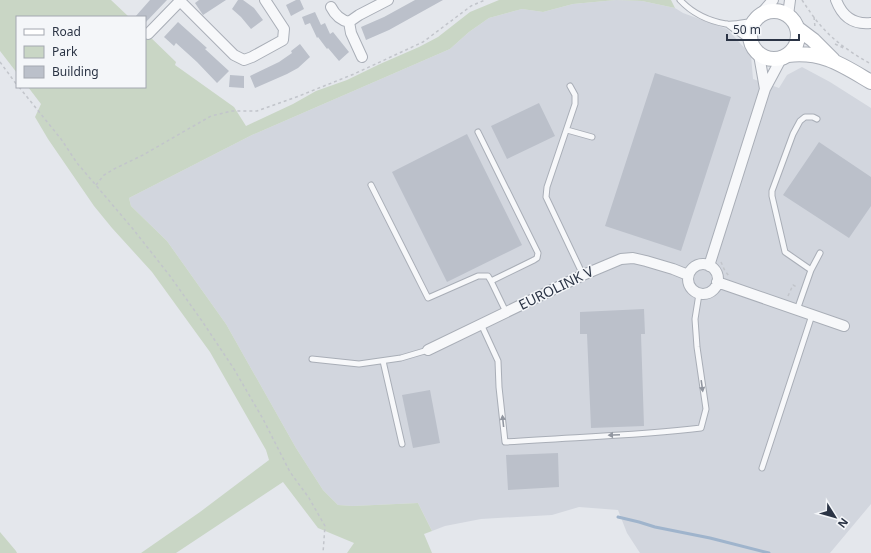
<svg xmlns="http://www.w3.org/2000/svg" width="871" height="553" viewBox="0 0 871 553" font-family="'Noto Sans',sans-serif">
	<style>
		.built { fill: #d2d6de }
		.green { fill: #c9d6c5 }
		.lines { fill: none; stroke-linecap: round; stroke-linejoin: round }
		.stream { stroke: #9fb4cc; stroke-width: 3 }
		.building { fill: #bbc0ca }
		.lane-casing { stroke: #a9aeb7; stroke-width: 7 }
		.street-casing { stroke: #a9aeb7; stroke-width: 12 }
		.secondary-casing { stroke: #a9aeb7; stroke-width: 16 }
		.path { stroke: #c2c5cb; stroke-width: 1.5; stroke-dasharray: 3 3; stroke-linecap: butt }
		.lane { stroke: #f7f8fa; stroke-width: 5 }
		.street { stroke: #f7f8fa; stroke-width: 10 }
		.secondary { stroke: #fff; stroke-width: 14 }
		.oneway { fill: #9196a0 }
		.labels { text-anchor: middle; stroke-width: 3; stroke-linejoin: round; paint-order: stroke }
		.street-label { font-size: 14px; fill: #2b3445; stroke: #f4f6f9 }
	</style>
	<rect width="100%" height="100%" fill="#e4e7ec"/>
	<!-- built -->
	<path class="built" d="M616 0 642 1 675 8 683 13 727 29 751 55 753 79 779 88 787 75 802 67 830 82 871 108V504L830 553H640L627 533 618 510 579 507 552 515 481 519 445 526 432 531 418 503 353 506 338 505 323 490 296 448 226 324 167 241 131 206 129 198 252 135 450 49 469 32 489 18 522 9 543 12 573 4Z"/>
	<!-- green -->
	<path class="green" d="M0 0H111L129 17H17V73L0 51Z
		M499 0H671L675 8 642 1 616 0 573 4 543 12 522 9 489 18 469 32 450 49 252 135 129 198 131 206 167 241 226 324 296 448 323 490 338 505 353 506 418 503 432 531 424 534 432 553H347L354 543 318 528 283 482 176 553H141L200 512 269 460 266 450 210 352 152 272 112 228 94 206 48 139 35 117 41 104 28 87H145V32L176 62 175 65 234 107 246 126 293 104 316 91 347 80 380 64 419 47 438 37 470 12Z
		M0 532 16 551 17 553H0Z"/>
	<g class="lines">
		<!-- stream -->
		<path class="stream" d="M618 517 639 522 655 527 710 538 769 553"/>
	</g>
	<!-- building -->
	<path class="building" d="M150 0H167L145 23V17H135Z
		M199 0H226L203 15 195 3Z
		M238 0H243L254 8 263 20 251 29 241 17 232 9Z
		M296 0H300L304 9 291 16 286 5Z
		M415 0H443L389 30 366 40 361 27 384 17Z
		M315 12 321 25 325 23 330 34 333 32 349 52 339 61 328 48 327 49 318 37 317 38 310 23 305 25 302 17Z
		M178 22 207 48 205 49 229 71 217 83 197 62 176 43 174 46 164 37Z
		M300 44 310 57 298 68 287 74 255 88 250 76 279 62 292 53 291 51Z
		M655 73 731 97 681 251 605 226Z
		M230 75 244 76V88L229 87Z
		M539 103 555 136 507 159 491 126Z
		M467 134 522 245 447 282 392 172Z
		M819 142 871 177V206L849 238 783 195Z
		M644 309 645 334H641L644 426 591 428 587 334H580V312Z
		M430 390 440 443 413 448 402 395Z
		M558 453 559 487 508 490 506 455Z"/>
	<g class="lines">
		<defs>
			<path id="lane" d="M680 0C692 13 709 21 726 24 735 25 746 22 754 21
				M727 24 751 42
				M570 86 575 95V104L547 187 546 197 583 275
				M567 130 592 137
				M478 132 538 253 537 258 534 260 491 281
				M371 185 428 298 478 276H488L491 281 506 312
				M811 270 785 252 772 196V191L793 134 800 121 805 117H813L817 119
				M797 310 811 270 820 253
				M481 324 498 361 499 387 505 442C571 437 636 436 701 428L706 409 697 347 695 319 699 294
				M312 359 359 364 401 358 428 350
				M383 361 402 444
				M762 468 812 315"/>
			<path id="street" d="M836 0C842 16 853 25 871 23
				M180 1 234 55 244 60 252 57 283 40 284 29 265 0
				M331 7C335 15 340 20 349 22L359 15 388 0
				M760 15 773 0
				M788 15 790 0
				M349 22 351 33 362 57
				M148 34 181 0
				M759 55 765 89
				M688 279a15 15 0 1 1 30 0a15 15 0 1 1-30 0Z
				M709 266 765 89 781 59
				M717 282 844 326
				M428 350 583 275 621 259 633 258 646 261 673 269 688 275"/>
			<path id="secondary" d="M750 35a24 24 0 1 1 48 0a24 24 0 1 1-48 0Z
				M797 28 813 40 833 60
				M788 55C823 51 842 65 871 82"/>
		</defs>
		<!-- lane casing -->
		<use href="#lane" class="lane-casing"/>
		<!-- street casing -->
		<use href="#street" class="street-casing"/>
		<!-- secondary casing -->
		<use href="#secondary" class="secondary-casing"/>
		<!-- path -->
		<path class="path" d="M802 0C808 9 814 18 821 26 835 42 853 54 871 64
			M814 17 815 27
			M835 44 846 49
			M0 62 17 85
			M19 87 61 139 77 163 133 229 170 276 202 321 234 369 263 419 290 472 309 498 325 526 323 553
			M96 185 104 175 114 169 143 155 211 116 232 111H257L299 96 354 74 423 42 471 6 485 0
			M721 262 725 271 729 276
			M788 296 793 285 797 287"/>
		<!-- lane -->
		<use href="#lane" class="lane"/>
		<!-- street -->
		<use href="#street" class="street"/>
		<!-- secondary -->
		<use href="#secondary" class="secondary"/>
	</g>
	<!-- one-way arrows -->
	<defs><path id="oneway-solid" d="M-6-.8H1V-3.2L6.5 0L1 3.2V.8H-6Z"/></defs>
	<g class="oneway">
		<use href="#oneway-solid" transform="translate(702 386) rotate(82)"/>
		<use href="#oneway-solid" transform="translate(503 421) rotate(-96)"/>
		<use href="#oneway-solid" transform="translate(614 435) rotate(178)"/>
	</g>
	<g class="labels">
		<!-- street labels -->
		<g class="street-label">
			<text transform="translate(556 288) rotate(-26)" y="5">EUROLINK V</text>
		</g>
	</g>
	<!-- legend -->
	<rect x="16" y="16" width="130" height="72" fill="#f4f6f9" stroke="#a4a8b1"/>
	<rect x="24" y="29" width="20" height="6" fill="#ffffff" stroke="#a4a8b1"/>
	<text x="52" y="36" font-size="12" fill="#2b3445">Road</text>
	<rect x="24" y="46" width="20" height="12" fill="#c9d6c5" stroke="#a4a8b1"/>
	<text x="52" y="56" font-size="12" fill="#2b3445">Park</text>
	<rect x="24" y="66" width="20" height="12" fill="#bbc0ca" stroke="#a4a8b1"/>
	<text x="52" y="76" font-size="12" fill="#2b3445">Building</text>
	<!-- north arrow -->
	<g transform="translate(835 517) rotate(127)" stroke="#f4f6f9" stroke-width="3" paint-order="stroke">
	<path d="M0-3L7 15L0 10L-7 15Z" fill="#2b3445"/>
	<text y="-6" font-size="11" font-weight="bold" text-anchor="middle" fill="#2b3445">N</text>
	</g>
	<!-- scale -->
	<path d="M727 34v6h72v-6" fill="none" stroke="#2b3445" stroke-width="2"/>
	<text x="733" y="34" font-size="12" fill="#2b3445" stroke="#f4f6f9" stroke-width="3" paint-order="stroke">50 m</text>
</svg>
